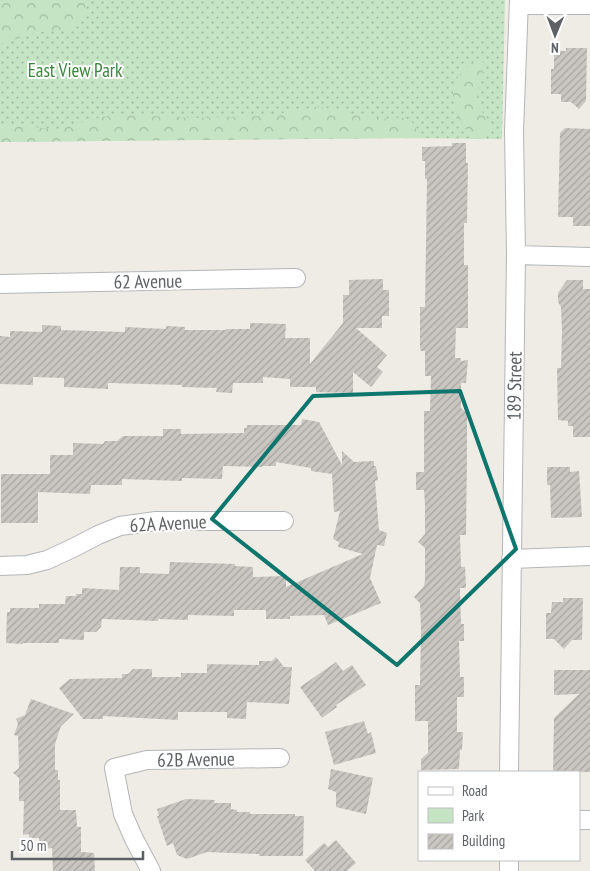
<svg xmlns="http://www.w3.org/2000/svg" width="590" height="871" viewBox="0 0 590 871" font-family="'PT Sans Narrow',sans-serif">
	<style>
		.green { fill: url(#green-dots) }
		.forest { fill: url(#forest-crowns) }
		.building { fill: url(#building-hatch) }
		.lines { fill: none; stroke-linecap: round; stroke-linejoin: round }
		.minor-casing { stroke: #b3b6b9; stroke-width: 20 }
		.minor { stroke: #fff; stroke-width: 18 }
		.marked { fill: none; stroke: #0f766e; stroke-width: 4; stroke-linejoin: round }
		.labels { text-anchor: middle; stroke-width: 4; stroke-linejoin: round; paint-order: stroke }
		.park-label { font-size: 19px; fill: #3c853e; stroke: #fff }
		.street-label { font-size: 19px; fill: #5d6165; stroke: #fff }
	</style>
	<defs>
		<pattern id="green-dots" width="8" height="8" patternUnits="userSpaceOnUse" patternTransform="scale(1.25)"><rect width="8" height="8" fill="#c5e4c4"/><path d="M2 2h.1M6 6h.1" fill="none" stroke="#a3bca3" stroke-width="1.8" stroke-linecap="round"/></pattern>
		<pattern id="forest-crowns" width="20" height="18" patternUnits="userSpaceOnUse" patternTransform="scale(1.25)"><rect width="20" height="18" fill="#c5e4c4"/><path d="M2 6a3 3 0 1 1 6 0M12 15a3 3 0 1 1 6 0" fill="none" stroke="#a3bca3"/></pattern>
		<pattern id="building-hatch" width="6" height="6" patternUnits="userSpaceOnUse" patternTransform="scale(1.25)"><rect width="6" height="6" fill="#cac7c2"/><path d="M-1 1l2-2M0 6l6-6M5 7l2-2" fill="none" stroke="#a7a5a1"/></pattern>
	</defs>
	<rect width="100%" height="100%" fill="#efece6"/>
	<!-- green -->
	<path class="green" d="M0 0H505L502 139 389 138 0 142Z"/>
	<!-- forest -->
	<path class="forest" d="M0 0H85C86 9 86 20 78 25 66 33 47 30 34 33 23 36 11 41 0 44Z
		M476 61 483 62C485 72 480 79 478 89 476 102 484 116 490 127L483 138 470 139C468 130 462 125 459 118 447 94 453 73 476 61Z
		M316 107 337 109V110C352 113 368 118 383 119 391 119 400 116 407 119 414 121 418 131 419 138L0 142V124L5 123 56 130 96 118 120 115 198 118 266 116Z"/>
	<!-- building -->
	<path class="building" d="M566 48H587L586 101 579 109 571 102H561V94H551V69H554V51H566Z
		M565 128 590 129V226H573V217H558L560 133Z
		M452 143H466V163H468L467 223H464V265H468V328H456L455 358H461V361L468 360 466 383H461V408L467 413V453L466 535H460L461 567H465L466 588H460L461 624H464V641H459L460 677H464V697H457V732H463L462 750H460L459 769 421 770V759L428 753V721H415V685H420L421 629 420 603 414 597 424 586 425 580V548L418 542 425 534V505L424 490H416V472H424V411H430L431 376H425V351H421L420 348V307H425L427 179H425V161H422V147L452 146Z
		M383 279V290H389V316H382V328H356L387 355 377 367 383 372 371 387 353 372V393L316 392V387H290V379L263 377V383H233L232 393 216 392 217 388 182 387V385L108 383V389L64 387V378L33 377V385L0 384V336L10 337V331L42 332V325L61 326V330L125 332V327L166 329V326L185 327V330H226V329H250V323L286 324 285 338H310V364L343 323V295H349V280Z
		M567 280H583V289H590V437H573V426H568V421L558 420 557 368H561L562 331 561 307 558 302V293Z
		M302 419 319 422 342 465V451L354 462 374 461V466H376L378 480 375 481 379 530 387 533 384 546 377 545 370 578 381 603 328 625 324 615 290 616V619H266V610H234V616L188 615V620L158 619V621L102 619 101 627 96 632H84V640L59 639V643H23V644L6 643 7 612H10V608H39V604H65L66 596H76V594H82V588L119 590 120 567H140V573L169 574 170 562 235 564V566L253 567V577L286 576V587L363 554 338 547 339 542 333 539 340 511 334 512 332 474 311 471V468L276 462V466H262V467L223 466 222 479 182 478V481L122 479V485H91L90 494 38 492V523H1V474H50V455H73V443L103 444 105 441H117L123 436H163V429H181V434L244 433V428H247V425H301Z
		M547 467H570V472L579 471 582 517 551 518 550 485H547Z
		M563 598H583L582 640H572L564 649 554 639H546V613H551L552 602H563Z
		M276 657 284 667H292L289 704 247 702 246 719 227 718V712H178V720L103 716V719H83L59 688 70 679 122 678V674H128L133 669H152V677H181V673H207V664L259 665V661H272Z
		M336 662 343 671 352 665 366 685 336 705 337 707 322 718 300 687Z
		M554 670H590V772H553L554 718 579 694 554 695Z
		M31 699 74 714 61 726 55 744V770H58V780H60V810H76L77 827H81V852L94 853 95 871H53L52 848 40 849 39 838H33L29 837V834L23 835 24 801H19V778L13 773 19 768 18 736 14 735 18 724 16 719 25 715Z
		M364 721 368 734 371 732 376 753 334 765 325 732Z
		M331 769 373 778 366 814 336 807V792L328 789Z
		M186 799 215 800 214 803H231V809L237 810V812H250V814H295V816H304L303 856H259V854L207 852 187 859 177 855 173 843 167 846 157 816H159L157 809Z
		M336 840 356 863 347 871H315L305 860 324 843 328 847Z"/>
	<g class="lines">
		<defs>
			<path id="minor" d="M519 5H590
				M516 255 590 257
				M0 284 296 278
				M511 559 590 556
				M0 566 27 565 47 560 73 548 98 535 120 526 156 521H284
				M509 772 516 255 514 131 519 0
				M579 820H590
				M151 871 134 839 123 814 114 768 147 760 280 758
				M509 871V860"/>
		</defs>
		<!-- minor casing -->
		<use href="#minor" class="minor-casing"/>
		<!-- minor -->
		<use href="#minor" class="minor"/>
	</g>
	<!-- marked area -->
	<path class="marked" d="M460 391 516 549 397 665 212 519 313 396Z"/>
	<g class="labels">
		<!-- park labels -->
		<g class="park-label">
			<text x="75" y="77">East View Park</text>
		</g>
		<!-- street labels -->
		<g class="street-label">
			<text transform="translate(148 281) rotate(-1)" y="7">62 Avenue</text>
			<text transform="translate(514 386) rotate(-89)" y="7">189 Street</text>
			<text transform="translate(168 523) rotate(-3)" y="7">62A Avenue</text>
			<text transform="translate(196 759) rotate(-1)" y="7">62B Avenue</text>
		</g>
	</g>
	<!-- legend -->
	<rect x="418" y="771" width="162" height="90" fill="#ffffff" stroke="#bec0c1"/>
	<rect x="428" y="787" width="25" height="8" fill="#ffffff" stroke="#bec0c1"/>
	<text x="462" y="796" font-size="15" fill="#5d6165">Road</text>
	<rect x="428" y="808" width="25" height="15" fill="#c5e4c4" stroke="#bec0c1"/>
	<text x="462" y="821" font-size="15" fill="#5d6165">Park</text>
	<rect x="428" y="834" width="25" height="15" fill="url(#building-hatch)" stroke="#bec0c1"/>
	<text x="462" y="846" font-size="15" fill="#5d6165">Building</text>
	<!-- north arrow -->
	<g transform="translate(555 35) rotate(181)" stroke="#ffffff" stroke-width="4" paint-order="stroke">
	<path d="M0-4L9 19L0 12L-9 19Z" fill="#5d6165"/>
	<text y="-8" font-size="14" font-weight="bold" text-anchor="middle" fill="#5d6165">N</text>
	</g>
	<!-- scale -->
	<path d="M12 851v8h131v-8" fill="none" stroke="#5d6165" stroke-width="2.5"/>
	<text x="20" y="851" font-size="15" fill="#5d6165" stroke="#ffffff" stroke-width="4" paint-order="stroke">50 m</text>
</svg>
